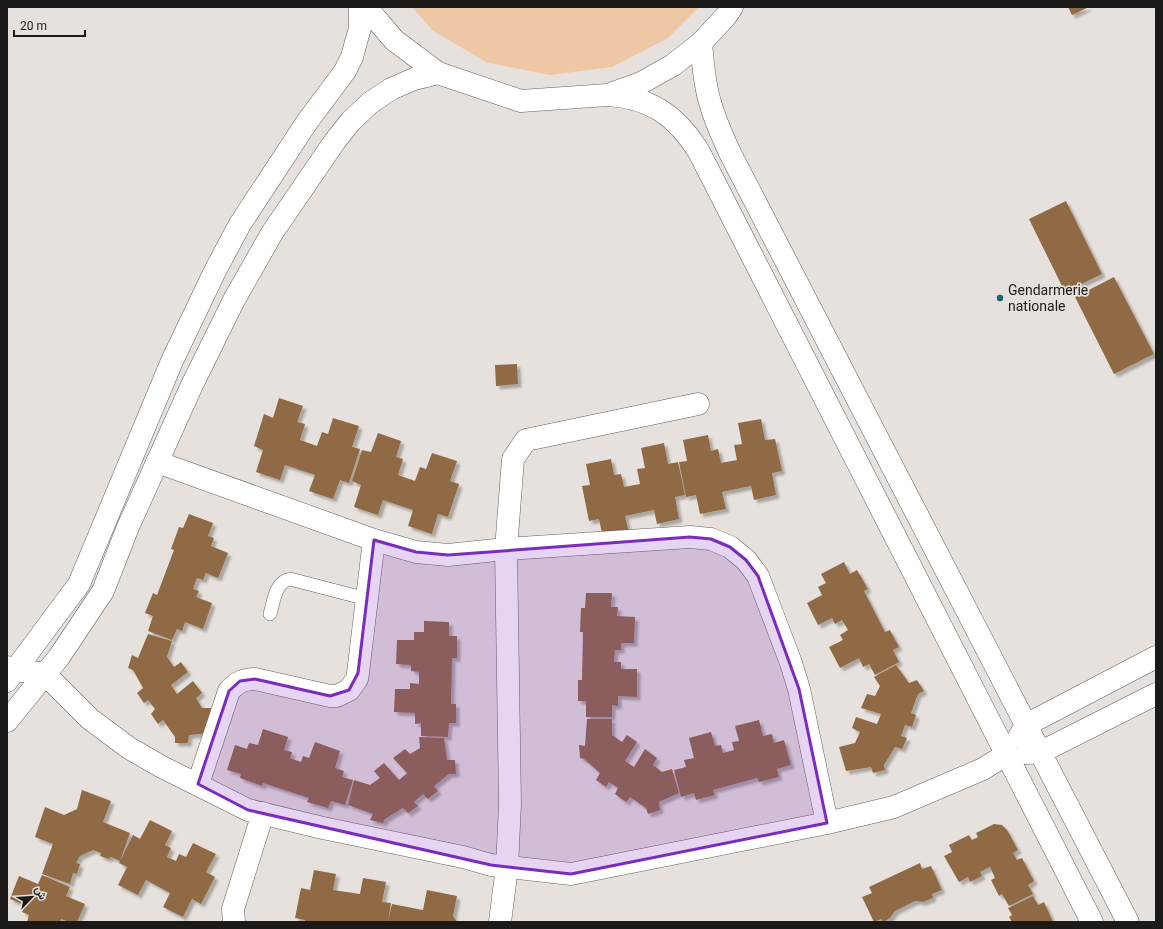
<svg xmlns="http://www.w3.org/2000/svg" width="1163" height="929" viewBox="0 0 1163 929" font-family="Roboto,Vazirmatn,sans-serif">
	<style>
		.grass { fill: #eec8a5 }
		.building { fill: #906a45; filter: url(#shadow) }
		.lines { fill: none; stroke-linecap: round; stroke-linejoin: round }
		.service-casing { stroke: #65615d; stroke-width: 14 }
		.minor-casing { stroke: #65615d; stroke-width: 23 }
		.secondary-casing { stroke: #65615d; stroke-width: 23 }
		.service { stroke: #fff; stroke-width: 13 }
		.minor { stroke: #fff; stroke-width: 22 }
		.secondary { stroke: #fff; stroke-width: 22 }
		.marked { fill: #7b2cbf; fill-opacity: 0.2; stroke: #7b2cbf; stroke-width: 3; stroke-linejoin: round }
		.poi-dot { fill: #1b686c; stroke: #e6e1dc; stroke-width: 1.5 }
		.labels { text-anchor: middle; stroke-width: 3.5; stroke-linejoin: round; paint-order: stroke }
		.poi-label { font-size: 14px; fill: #1c1a18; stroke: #e6e1dc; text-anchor: start }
	</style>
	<defs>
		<filter id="shadow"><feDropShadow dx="3.5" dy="3.5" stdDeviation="1" flood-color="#0004"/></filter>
	</defs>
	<rect width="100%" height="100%" fill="#e6e1dc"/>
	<!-- grass -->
	<path class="grass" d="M412 7H699L668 38 612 67 550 75 488 63 433 31Z"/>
	<!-- building -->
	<path class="building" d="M1068 7H1089L1072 15Z
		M1066 201 1102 274 1065 292 1029 219Z
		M1114 277 1154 354 1114 374 1075 297Z
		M517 364 518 384 496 386 495 365Z
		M279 398 303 406 297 422 305 424 300 440 317 446 322 432 328 434 333 418 359 426 352 447 360 449 349 483 340 480 333 499 309 491 315 475 285 465 280 480 256 472 263 450 254 446 264 414 273 418Z
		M761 419 765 440 775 439 782 471 772 473 776 495 754 500 751 486 722 492 726 509 700 514 696 495 686 497 679 462 687 461 683 440 708 435 711 451 718 449 721 463 737 460 734 445 742 444 738 423Z
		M378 433 401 441 396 457 403 459 398 475 415 481 420 467 426 469 432 453 457 461 450 481 459 484 448 517 438 514 432 534 408 526 413 510 383 500 378 515 354 507 361 485 352 481 362 450 371 452Z
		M664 443 668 464 678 462 685 495 675 497 679 519 657 524 654 510 625 516 629 533 603 538 599 519 589 521 582 486 590 485 586 464 611 459 614 475 621 474 624 487 640 484 637 469 645 468 641 448Z
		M189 514 213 523 208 536 214 538 211 546 228 553 218 578 206 573 203 580 197 578 193 589 199 591 196 597 212 603 203 629 185 622 182 631 177 629 172 640 148 631 153 616 145 613 153 593 157 595 174 550 171 549 179 527 183 528Z
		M844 562 850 574 857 570 868 589 864 591 885 632 890 630 899 647 893 650 899 662 875 675 869 664 863 667 859 658 840 668 829 647 843 640 840 635 848 630 842 620 835 624 832 618 818 625 807 603 822 595 818 587 826 583 821 574Z
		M586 593H612L611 607H618L617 616 635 617 634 643H621V650H615L614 662H621V669H637V697L618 696V706L612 705V717H586V701H578V680H582L583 632H580L581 608H585Z
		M424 621 449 622V636H457V658H452L451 704H456V723H449L448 737 421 736V723L415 724V713L394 712 395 689H410V683L419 684V672L411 671V665L396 664 397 640H414V632H424Z
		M148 634 172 641 167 657 174 667 181 662 188 672 171 685 177 694 193 681 202 693 196 698 202 708H212L211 733 189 735 188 743H175V737L163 720 158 724 151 714 155 709 148 700 144 703 137 693 143 688 133 670 128 668 132 655 138 658Z
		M896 665 909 683 917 680 924 691 918 694 911 713 916 715 912 727 905 725 901 736 907 738 902 749 895 747 884 765 885 770 873 773 871 767 846 771 839 747 855 743 860 732 852 728 856 717 877 724 881 714 861 708 867 694 875 696 880 686 874 677Z
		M587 719H612V735L622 742 627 735 637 742 625 761 634 767 645 749 657 758 653 765 662 772 672 769 679 793 659 802 660 810 648 814 646 808 630 797 626 802 615 794 618 788 609 782 606 787 596 780 600 773 584 759 580 758 579 745 585 746Z
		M759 720 763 736 772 734 774 743 784 740 791 765 777 769 779 777 759 782 757 778 713 790 715 795 696 800 694 793 681 797 674 770 686 767 684 760 694 758 689 738 711 732 715 746 721 745 723 753 734 750 732 742 739 741 735 726Z
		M263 729 288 737 284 750 292 752 290 758 301 762 303 756 309 758 315 742 340 751 335 768 344 771 342 777 353 780 345 805 331 801 328 808 307 802 309 798 263 783 262 786 240 778 241 774 227 770 235 745 247 749 249 743 258 745Z
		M419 737 444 738 447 760H455L456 774H449L434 786 438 791 428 799 423 794 414 802 418 806 408 813 403 808 385 819 383 823 370 820 373 814 348 805 354 780 370 785 380 778 374 771 384 763 399 780 407 773 393 758 405 749 410 754 420 748Z
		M82 790 111 801 103 822 130 833 120 861 111 857 109 859 100 856 101 853 93 850 80 856 76 863 80 864 77 874 73 873 70 884 42 874 53 844 35 837 45 807 64 815 77 809Z
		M150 820 172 831 165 845 171 848 167 857 176 861 179 854 186 857 193 843 216 854 206 872 215 877 201 904 192 899 183 917 163 907 170 893 146 880 138 895 118 885 127 867 119 863 133 835 140 839Z
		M994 824 1002 825 1007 830 1018 850 1013 853 1017 860 1022 858 1034 881 1028 885 1033 894 1009 906 1002 894 999 896 991 880 995 878 990 867 980 872 982 876 970 882 968 877 959 882 944 856 952 852 949 845 969 835 972 840 978 837 976 833Z
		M920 863 922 869 931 866 942 890 932 894 933 898 923 902 915 901 895 911 890 918 883 922 881 919 874 922 862 897 872 893 869 887Z
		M314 870 336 874 333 890 360 894 363 878 386 882 382 902 391 903 388 922H304L305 920 295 918 301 888 310 890Z
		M42 875 70 887 66 896 85 904 77 922H69L61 919 60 922H27L29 915 22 912 25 905 10 899 19 876 38 884Z
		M427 890 457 896 453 916 457 922H388L392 904 423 910Z
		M1033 896 1038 905 1044 902 1053 922H1012L1009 917 1012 915 1008 908Z"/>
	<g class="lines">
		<defs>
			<path id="service" d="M270 614C274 601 275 582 290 579L367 599"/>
			<path id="minor" d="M157 462 374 540 416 552 448 555 506 549 690 537 711 539 730 547 746 560 758 576 791 663 799 689 827 823
				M7 667 16 670 45 674 90 719 129 748 162 767 248 810 323 828 463 857 491 865 571 874 827 823 894 807 983 769 1007 754
				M198 784 229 691C237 682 244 679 255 679L330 696H337L349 690 357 679 358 673 374 540
				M234 922 233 909 263 813
				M500 922 507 867 510 804 506 549 513 459 526 440 698 404"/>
			<path id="secondary" d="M366 7 394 40 438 73 521 101 607 95 641 83 673 65 701 43 726 16 732 7
				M701 43C703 63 704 83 710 102 715 121 723 138 731 155L1128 922
				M607 95C650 97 677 116 699 152L1092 922
				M7 681 79 584 172 361 215 271 240 224 307 122 345 71 352 57 356 42 360 28V7
				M7 721 59 657 103 591 128 527 192 385 234 300 272 233 335 141 351 121 370 103 391 89 414 79 438 73
				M1019 737 1026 725 1156 657
				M1026 753 1041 752 1156 694"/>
		</defs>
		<!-- service casing -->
		<use href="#service" class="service-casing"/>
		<!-- minor casing -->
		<use href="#minor" class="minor-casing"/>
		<!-- secondary casing -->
		<use href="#secondary" class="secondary-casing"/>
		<!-- service -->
		<use href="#service" class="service"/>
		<!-- minor -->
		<use href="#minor" class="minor"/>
		<!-- secondary -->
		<use href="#secondary" class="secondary"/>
	</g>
	<!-- marked area -->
	<path class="marked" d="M690 537 711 539 730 547 746 560 758 576 799 689 827 823 571 874 491 865 248 810 198 784 229 691 240 681 255 679 330 696 349 690 358 673 374 540 416 552 448 555Z"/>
	<!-- markers -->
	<circle class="poi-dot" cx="1000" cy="298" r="4"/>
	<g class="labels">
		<!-- poi labels -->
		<g class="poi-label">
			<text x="1008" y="295">Gendarmerie<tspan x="1008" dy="16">nationale</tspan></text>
		</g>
	</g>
	<!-- border -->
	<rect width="1163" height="929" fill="none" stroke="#1c1a18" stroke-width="16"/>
	<!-- north arrow -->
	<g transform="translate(32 897) rotate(65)" stroke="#e6e1dc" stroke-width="3" paint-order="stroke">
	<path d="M0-3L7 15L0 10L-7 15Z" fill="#1c1a18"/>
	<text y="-6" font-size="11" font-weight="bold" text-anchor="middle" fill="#1c1a18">ش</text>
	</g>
	<!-- scale -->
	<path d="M14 30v6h71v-6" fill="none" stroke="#1c1a18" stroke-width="2"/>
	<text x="20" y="30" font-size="12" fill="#1c1a18" stroke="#e6e1dc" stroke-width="3" paint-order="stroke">20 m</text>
</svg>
